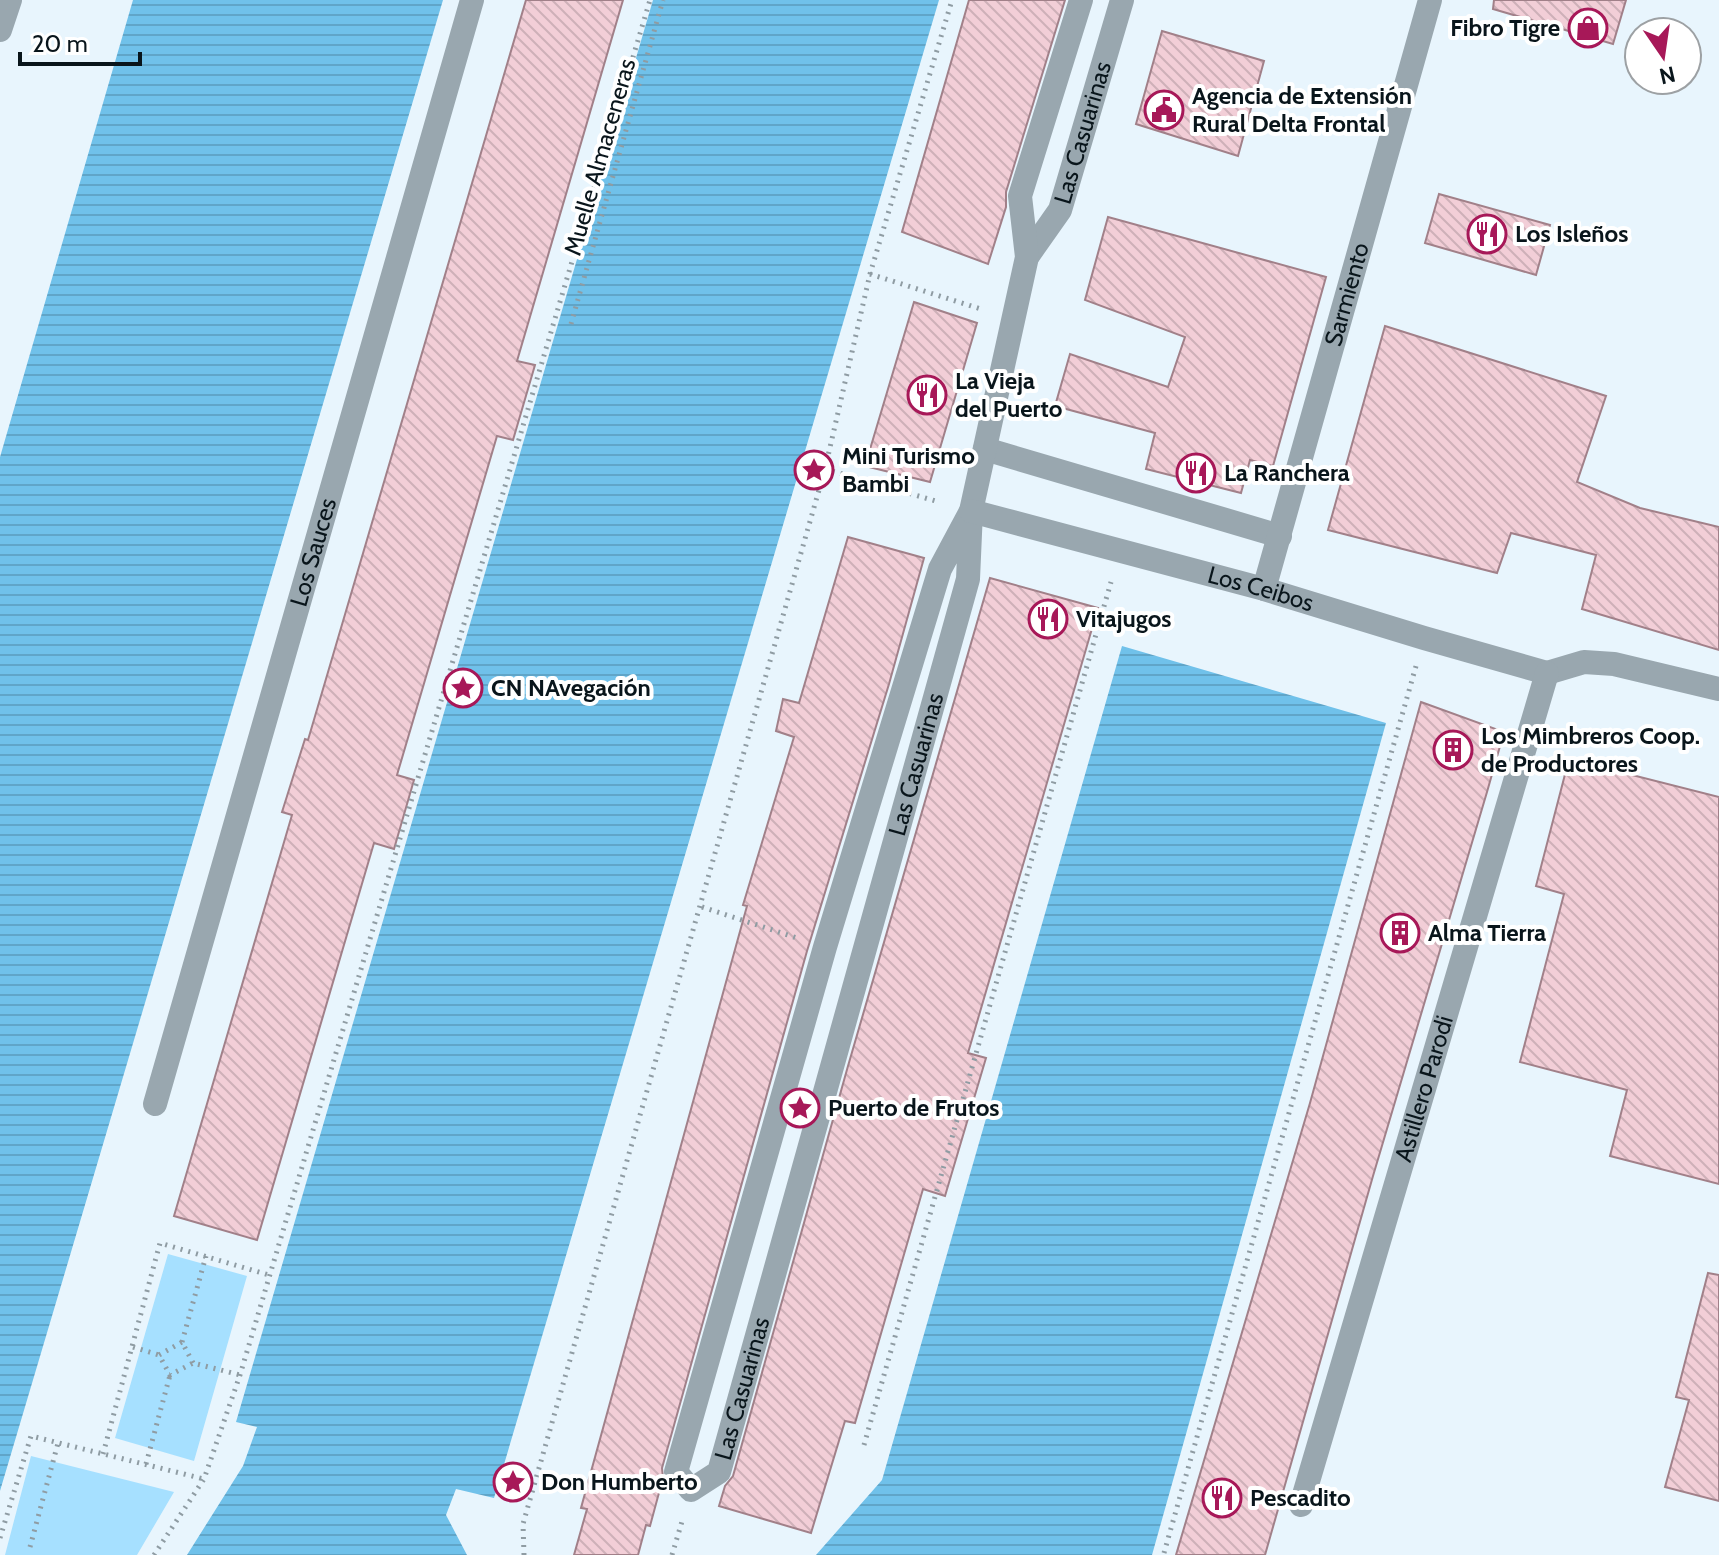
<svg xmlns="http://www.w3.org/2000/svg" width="1719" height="1555" viewBox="0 0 1719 1555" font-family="Cabin,sans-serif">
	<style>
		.green { fill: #a6e0ff }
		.water { fill: url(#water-rules) }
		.building { fill: url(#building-back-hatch); stroke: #a18089; stroke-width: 2 }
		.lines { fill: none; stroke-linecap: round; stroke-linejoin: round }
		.path { stroke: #8f9ca3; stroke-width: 5; stroke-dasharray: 2 6; stroke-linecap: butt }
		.minor { stroke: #99a7af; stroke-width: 24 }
		.labels { text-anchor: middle; stroke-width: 8; stroke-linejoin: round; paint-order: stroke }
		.poi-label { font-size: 24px; font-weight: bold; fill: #09151b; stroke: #fff; text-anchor: start }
		.street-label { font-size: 24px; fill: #09151b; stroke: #fff }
	</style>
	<defs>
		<pattern id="water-rules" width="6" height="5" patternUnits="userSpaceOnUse" patternTransform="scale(2)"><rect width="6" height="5" fill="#70c1ea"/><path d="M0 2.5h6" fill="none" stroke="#60a5c8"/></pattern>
		<pattern id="building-back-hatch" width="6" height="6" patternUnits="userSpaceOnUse" patternTransform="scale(2)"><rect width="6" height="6" fill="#f2ced7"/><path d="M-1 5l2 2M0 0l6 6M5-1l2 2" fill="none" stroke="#ceb0b8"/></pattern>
	</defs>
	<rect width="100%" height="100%" fill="#e8f5fd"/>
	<!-- green -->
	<path class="green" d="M168 1254 247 1276 194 1461 115 1438Z
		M31 1456 174 1492 137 1555H5Z"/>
	<!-- water -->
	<path class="water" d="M133 0H443L0 1491V457Z
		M653 0H939L494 1498 456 1489 446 1515 467 1555H187L243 1466 257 1427 236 1422Z
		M1122 646 1386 723 1152 1555H816L882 1480Z"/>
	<!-- building -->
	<path class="building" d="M526 0H623L517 361 535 365 513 440 497 436 397 775 414 780 394 849 374 843 257 1240 174 1216 292 815 282 812 305 739 308 740Z
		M969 0H1065L1006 192V207L988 264 902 232Z
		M1494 0H1626L1613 44 1493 9Z
		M1162 31 1264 61 1238 156 1136 124Z
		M1439 194 1550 225 1536 275 1425 243Z
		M1108 217 1326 277 1273 466 1250 460 1241 493 1146 469 1155 433 1055 406 1070 354 1168 387 1185 337 1085 300Z
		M914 302 977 323 930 482 865 466Z
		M1385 326 1606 396 1577 482 1640 508 1719 527V650L1582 609 1596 555 1511 533 1497 573 1328 530Z
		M848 537 924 558 889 684 807 951 662 1468 663 1478 650 1526 646 1525 638 1555H574L587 1509 581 1508 747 906 743 905 794 737 776 731 783 699 799 703Z
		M990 578 1098 608 968 1053 986 1058 945 1196 923 1189 855 1423 845 1421 811 1533 719 1506 725 1486 733 1476 848 1066Z
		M1421 702 1504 732 1487 792 1373 1176 1265 1555H1176L1310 1103Z
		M1569 759 1719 797V1184L1610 1156 1627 1090 1520 1062 1564 894 1536 886Z
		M1708 1273 1719 1275V1501L1665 1487 1689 1400 1676 1397Z"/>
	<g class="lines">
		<!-- path -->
		<path class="path" d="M870 274 984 310
			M571 324 663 0
			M825 469 939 502
			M702 907 797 938
			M182 1342 206 1256
			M133 1347 159 1355
			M193 1363 182 1342 159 1355 170 1375 193 1363 240 1375
			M864 1445 1111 582
			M103 1454 160 1243 269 1275
			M146 1464 170 1375
			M0 1538 31 1436 204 1479
			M30 1547 58 1443
			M1164 1553 1416 666
			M154 1555 204 1479 240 1375 650 0
			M524 1555 523 1524 825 469 870 274 952 0
			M672 1555 683 1518"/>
		<!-- minor -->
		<g class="minor">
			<path d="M0 30 10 0"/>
			<path id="s1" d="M1027 257 1060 210 1122 0"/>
			<path d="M985 449 1280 536"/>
			<path id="s2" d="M971 511 940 569 825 947 676 1472 691 1490 719 1472 968 579 971 511 1027 257 1020 196 1081 0"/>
			<path id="s3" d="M971 511 1264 589 1424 638 1547 673"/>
			<path id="s4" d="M1264 589 1430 0"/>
			<path d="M1547 673 1584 662 1614 664 1719 689"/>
			<path id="s5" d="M155 1104 472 0"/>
			<path id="s6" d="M1301 1505 1547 673"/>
		</g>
	</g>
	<!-- icons -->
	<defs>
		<symbol id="shop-ring" viewBox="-11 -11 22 22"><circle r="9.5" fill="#fff" stroke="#a71858" stroke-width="1.5"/><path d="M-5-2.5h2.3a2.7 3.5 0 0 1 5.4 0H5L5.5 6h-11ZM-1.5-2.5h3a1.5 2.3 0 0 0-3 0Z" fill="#a71858"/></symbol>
		<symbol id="civic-ring" viewBox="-11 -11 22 22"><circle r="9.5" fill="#fff" stroke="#a71858" stroke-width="1.5"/><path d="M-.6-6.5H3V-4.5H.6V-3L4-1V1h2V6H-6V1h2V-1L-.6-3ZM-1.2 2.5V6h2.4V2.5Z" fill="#a71858"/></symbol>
		<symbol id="restaurant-ring" viewBox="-11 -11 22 22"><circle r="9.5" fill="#fff" stroke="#a71858" stroke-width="1.5"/><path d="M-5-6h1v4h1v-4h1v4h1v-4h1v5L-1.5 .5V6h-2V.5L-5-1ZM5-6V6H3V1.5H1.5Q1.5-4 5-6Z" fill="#a71858"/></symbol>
		<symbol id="sight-ring" viewBox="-11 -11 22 22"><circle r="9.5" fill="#fff" stroke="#a71858" stroke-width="1.5"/><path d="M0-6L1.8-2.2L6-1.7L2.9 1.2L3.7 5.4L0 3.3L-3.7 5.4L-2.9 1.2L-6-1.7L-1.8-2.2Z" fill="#a71858"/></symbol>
		<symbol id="building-ring" viewBox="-11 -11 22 22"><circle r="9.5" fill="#fff" stroke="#a71858" stroke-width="1.5"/><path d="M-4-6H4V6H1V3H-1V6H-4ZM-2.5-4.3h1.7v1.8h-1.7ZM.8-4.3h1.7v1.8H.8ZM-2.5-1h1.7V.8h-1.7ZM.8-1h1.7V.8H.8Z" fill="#a71858"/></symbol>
	</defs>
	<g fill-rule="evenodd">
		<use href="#shop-ring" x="1566" y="6" width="44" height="44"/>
		<use href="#civic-ring" x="1142" y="88" width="44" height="44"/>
		<use href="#restaurant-ring" x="1465" y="212" width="44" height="44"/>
		<use href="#restaurant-ring" x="905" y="373" width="44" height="44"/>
		<use href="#sight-ring" x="792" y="448" width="44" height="44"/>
		<use href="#restaurant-ring" x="1174" y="451" width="44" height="44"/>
		<use href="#restaurant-ring" x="1026" y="597" width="44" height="44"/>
		<use href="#sight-ring" x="441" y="666" width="44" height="44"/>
		<use href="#building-ring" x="1431" y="728" width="44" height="44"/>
		<use href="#building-ring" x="1378" y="911" width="44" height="44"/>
		<use href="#sight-ring" x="778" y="1086" width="44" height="44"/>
		<use href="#sight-ring" x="491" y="1460" width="44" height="44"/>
		<use href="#restaurant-ring" x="1200" y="1476" width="44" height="44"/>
	</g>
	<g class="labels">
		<!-- poi labels -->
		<g class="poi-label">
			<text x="1560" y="36" text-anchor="end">Fibro Tigre</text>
			<text x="1192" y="104">Agencia de Extensión<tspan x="1192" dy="28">Rural Delta Frontal</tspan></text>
			<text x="1515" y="242">Los Isleños</text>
			<text x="955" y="389">La Vieja<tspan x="955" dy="28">del Puerto</tspan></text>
			<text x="842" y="464">Mini Turismo<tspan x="842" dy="28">Bambi</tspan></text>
			<text x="1224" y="481">La Ranchera</text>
			<text x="1076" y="627">Vitajugos</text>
			<text x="491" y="696">CN NAvegación</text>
			<text x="1481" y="744">Los Mimbreros Coop.<tspan x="1481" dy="28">de Productores</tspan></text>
			<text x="1428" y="941">Alma Tierra</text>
			<text x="828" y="1116">Puerto de Frutos</text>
			<text x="541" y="1490">Don Humberto</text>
			<text x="1250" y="1506">Pescadito</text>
		</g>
		<!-- street labels -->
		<g class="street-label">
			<text dy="8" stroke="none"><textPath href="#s1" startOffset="138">Las Casuarinas</textPath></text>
			<text transform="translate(600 157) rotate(-74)" y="8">Muelle Almaceneras</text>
			<text dy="8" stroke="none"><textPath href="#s4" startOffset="306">Sarmiento</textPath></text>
			<text dy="8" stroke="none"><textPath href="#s5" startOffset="574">Los Sauces</textPath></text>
			<text dy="8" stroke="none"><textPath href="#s3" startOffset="300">Los Ceibos</textPath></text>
			<text dy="8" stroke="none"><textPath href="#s2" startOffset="1798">Las Casuarinas</textPath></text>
			<text dy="8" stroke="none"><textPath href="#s6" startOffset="434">Astillero Parodi</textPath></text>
			<text dy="8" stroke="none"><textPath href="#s2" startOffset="1150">Las Casuarinas</textPath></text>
		</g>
	</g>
	<!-- north arrow -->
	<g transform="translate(1663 56) rotate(167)"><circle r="38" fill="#ffffff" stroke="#9da1a4" stroke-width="2"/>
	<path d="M0-6L14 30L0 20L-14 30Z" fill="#a71858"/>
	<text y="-12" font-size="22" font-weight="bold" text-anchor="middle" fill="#09151b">N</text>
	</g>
	<!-- scale -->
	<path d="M20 52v12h120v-12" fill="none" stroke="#09151b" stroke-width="4"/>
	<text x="32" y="52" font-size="24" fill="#09151b" stroke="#ffffff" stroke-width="6" paint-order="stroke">20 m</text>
</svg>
